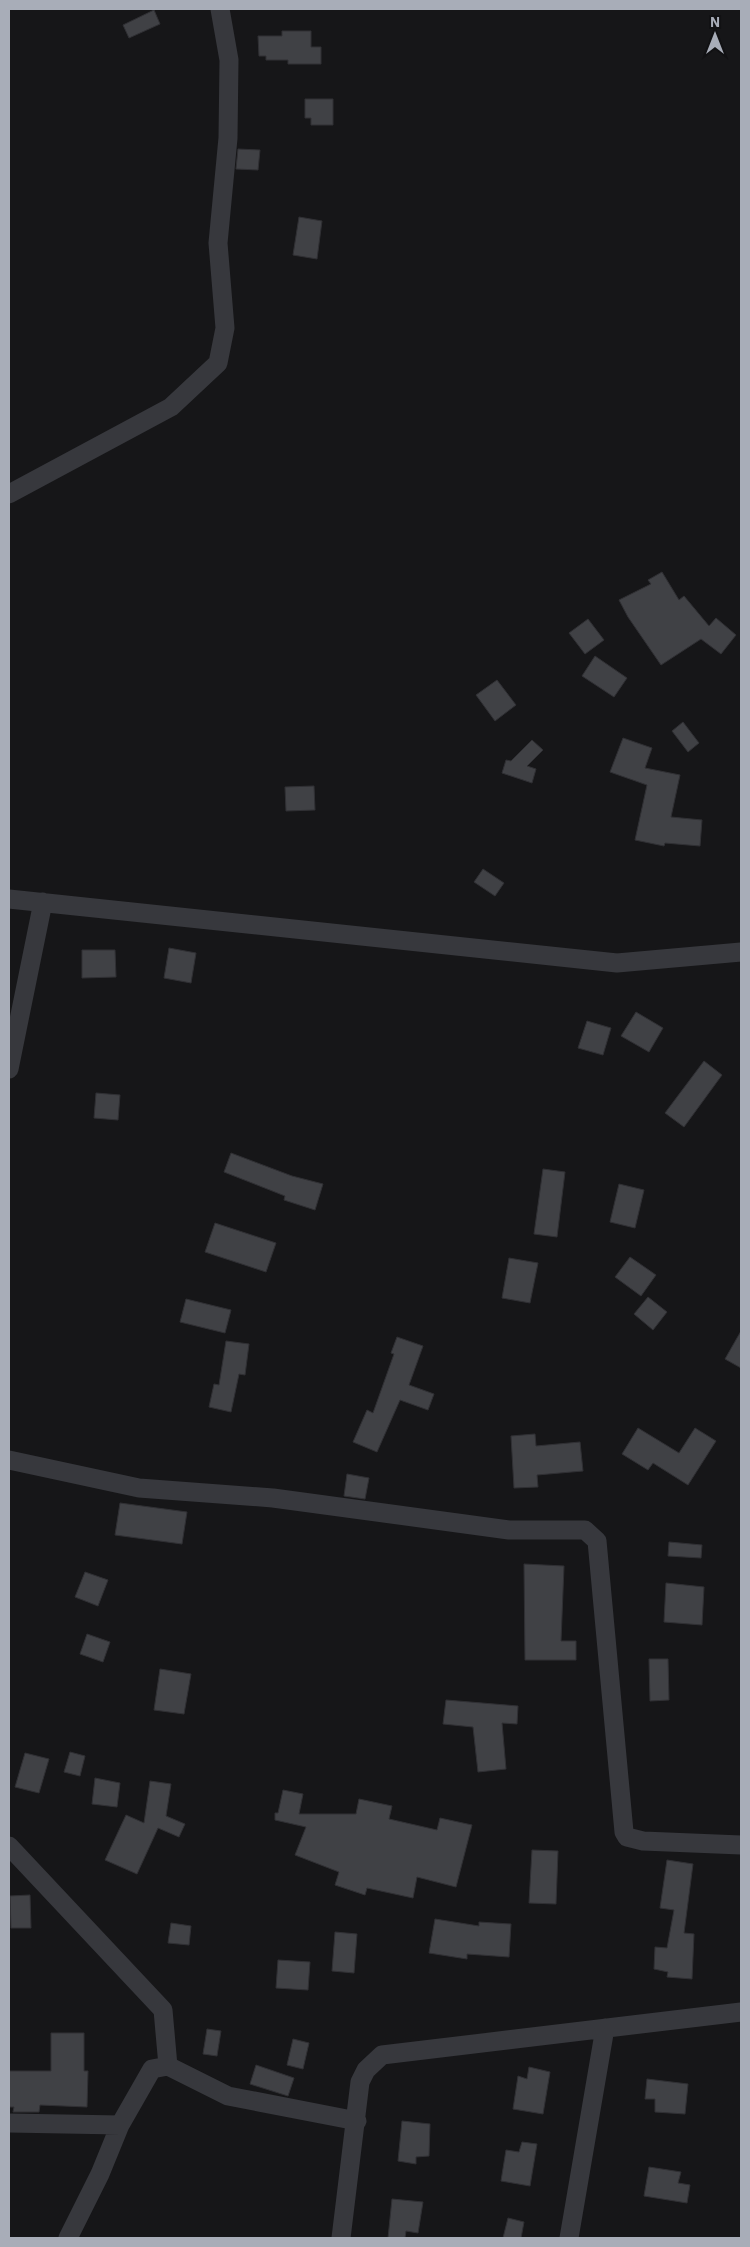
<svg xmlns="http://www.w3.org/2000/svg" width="750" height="2247" viewBox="0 0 750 2247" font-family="'IBM Plex Sans',sans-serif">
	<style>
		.building { fill: #404145; stroke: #303034 }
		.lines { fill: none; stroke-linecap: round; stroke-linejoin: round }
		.minor { stroke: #37383d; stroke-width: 19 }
	</style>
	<rect width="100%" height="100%" fill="#161618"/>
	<!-- building -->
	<path class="building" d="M154 10 160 24 129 38 123 25Z
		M282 31H311V47H321V64H288V60H266V56H259L258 36H282Z
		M305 99H333V125H311V118H305Z
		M238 149 260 150 258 170 236 169Z
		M299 217 322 221 317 259 293 255Z
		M662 572 679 600 684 596 709 626 716 618 736 635 721 654 701 639 661 665 628 617 619 600 651 584 648 580Z
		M588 619 604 640 585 654 569 633Z
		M595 656 627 678 614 697 582 676Z
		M497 680 516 705 495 721 476 695Z
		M683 722 699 743 688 752 672 731Z
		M623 738 652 748 645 768 680 775 671 817 702 820 700 846 665 843 664 846 635 840 647 785 610 772Z
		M532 740 543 750 527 766 536 769 532 783 502 773 506 760 511 761Z
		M314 786 315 810 286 811 285 787Z
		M483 869 504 883 495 896 474 882Z
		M169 948 196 953 191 983 164 978Z
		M82 950H115L116 977 82 978Z
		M636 1012 663 1028 649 1052 621 1036Z
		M587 1021 611 1028 603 1055 578 1048Z
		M704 1061 722 1075 684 1127 665 1113Z
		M96 1093 120 1095 118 1120 94 1118Z
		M231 1153 292 1176 323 1184 315 1210 284 1200 285 1196 224 1172Z
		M543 1169 565 1172 557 1237 534 1234Z
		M619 1184 644 1190 635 1228 610 1222Z
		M215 1223 276 1243 266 1272 205 1252Z
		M630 1257 656 1275 641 1296 615 1277Z
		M509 1258 538 1263 530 1303 502 1298Z
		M648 1297 667 1312 653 1330 634 1314Z
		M186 1299 231 1310 225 1333 180 1322Z
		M741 1331V1368L725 1359Z
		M397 1337 423 1346 409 1385 434 1394 428 1410 400 1400 377 1452 353 1442 367 1410 373 1413 394 1354 391 1353Z
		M226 1341 249 1344 245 1375 239 1374 231 1412 209 1407 214 1384 219 1385Z
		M638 1428 679 1453 695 1428 716 1441 688 1485 653 1463 648 1470 622 1454Z
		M535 1434 536 1446 580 1442 583 1471 537 1475 538 1487 514 1488 511 1436Z
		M347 1474 369 1478 365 1499 344 1496Z
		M120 1503 187 1512 182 1544 115 1535Z
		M669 1542 702 1545 701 1558 668 1556Z
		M524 1564 564 1566 561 1641H576V1660H525Z
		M85 1572 108 1580 98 1606 75 1597Z
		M666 1583 704 1587 702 1625 664 1622Z
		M87 1634 110 1642 103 1662 80 1654Z
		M649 1659H668L669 1700 650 1701Z
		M160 1669 191 1674 184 1714 154 1710Z
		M446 1700 518 1706 517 1724 502 1723 506 1769 478 1772 473 1727 443 1724Z
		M70 1752 85 1756 80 1776 64 1772Z
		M25 1753 49 1759 39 1793 15 1787Z
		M95 1778 120 1783 117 1807 92 1804Z
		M150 1781 171 1784 166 1816 185 1824 179 1837 158 1828 137 1874 105 1860 126 1815 144 1823Z
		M283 1790 303 1794 299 1814H356L359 1799 392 1806 389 1819 437 1830 440 1818 472 1825 456 1887 417 1877 413 1898 367 1888 365 1895 335 1885 339 1872 295 1855 306 1827 275 1820V1813H278Z
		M532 1850 558 1851 556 1904 529 1903Z
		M667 1860 693 1864 684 1933 694 1934 692 1979 667 1977 668 1972 654 1969 655 1947 667 1948 674 1910 660 1908Z
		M30 1895 31 1928H11L10 1896Z
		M435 1919 479 1926V1922L511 1924 509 1957 467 1954V1959L429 1953Z
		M171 1923 191 1926 189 1945 168 1943Z
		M335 1932 357 1934 354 1973 332 1971Z
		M278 1960 310 1962 308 1990 276 1988Z
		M207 2029 221 2031 217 2056 203 2054Z
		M51 2033H84V2071H88L87 2107 40 2105 39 2112H13L14 2107H9V2071H51Z
		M293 2039 309 2043 303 2069 287 2065Z
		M256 2065 294 2078 288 2096 250 2084Z
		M529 2067 550 2072 543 2114 513 2109 518 2076 527 2079Z
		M647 2079 688 2084 685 2114 655 2112V2099H645Z
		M402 2121 430 2124 429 2156 416 2157V2164L398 2161Z
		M522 2142 537 2144 530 2186 501 2181 506 2150 519 2152Z
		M649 2167 681 2172 678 2183 690 2185 687 2203 644 2196Z
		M392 2199 423 2202 418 2233 406 2231 405 2238H388Z
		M508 2218 524 2222 521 2238H503Z"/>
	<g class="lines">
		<!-- minor -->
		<path class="minor" d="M9 494 171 407 218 363 225 328 218 243 228 138 229 60 220 9
			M9 899 617 963 741 952
			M9 1069 43 902
			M9 1460 139 1488 273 1498 509 1530H585L597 1541 624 1832 627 1837 643 1841 741 1845
			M9 1846 163 2010 168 2066
			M9 2123 120 2125
			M68 2238 100 2174 120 2125 152 2069 168 2066 228 2096 357 2121
			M341 2238 360 2082 366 2070 382 2055 741 2012
			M569 2238 605 2028"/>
	</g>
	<!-- border -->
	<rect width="750" height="2247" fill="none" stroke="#a8adb8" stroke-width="20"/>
	<!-- north arrow -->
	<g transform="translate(715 35)" stroke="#111113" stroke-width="4" paint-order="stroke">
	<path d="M0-4L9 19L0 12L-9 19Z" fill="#a8adb8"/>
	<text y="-8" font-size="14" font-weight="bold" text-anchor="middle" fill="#a8adb8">N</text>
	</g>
</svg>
